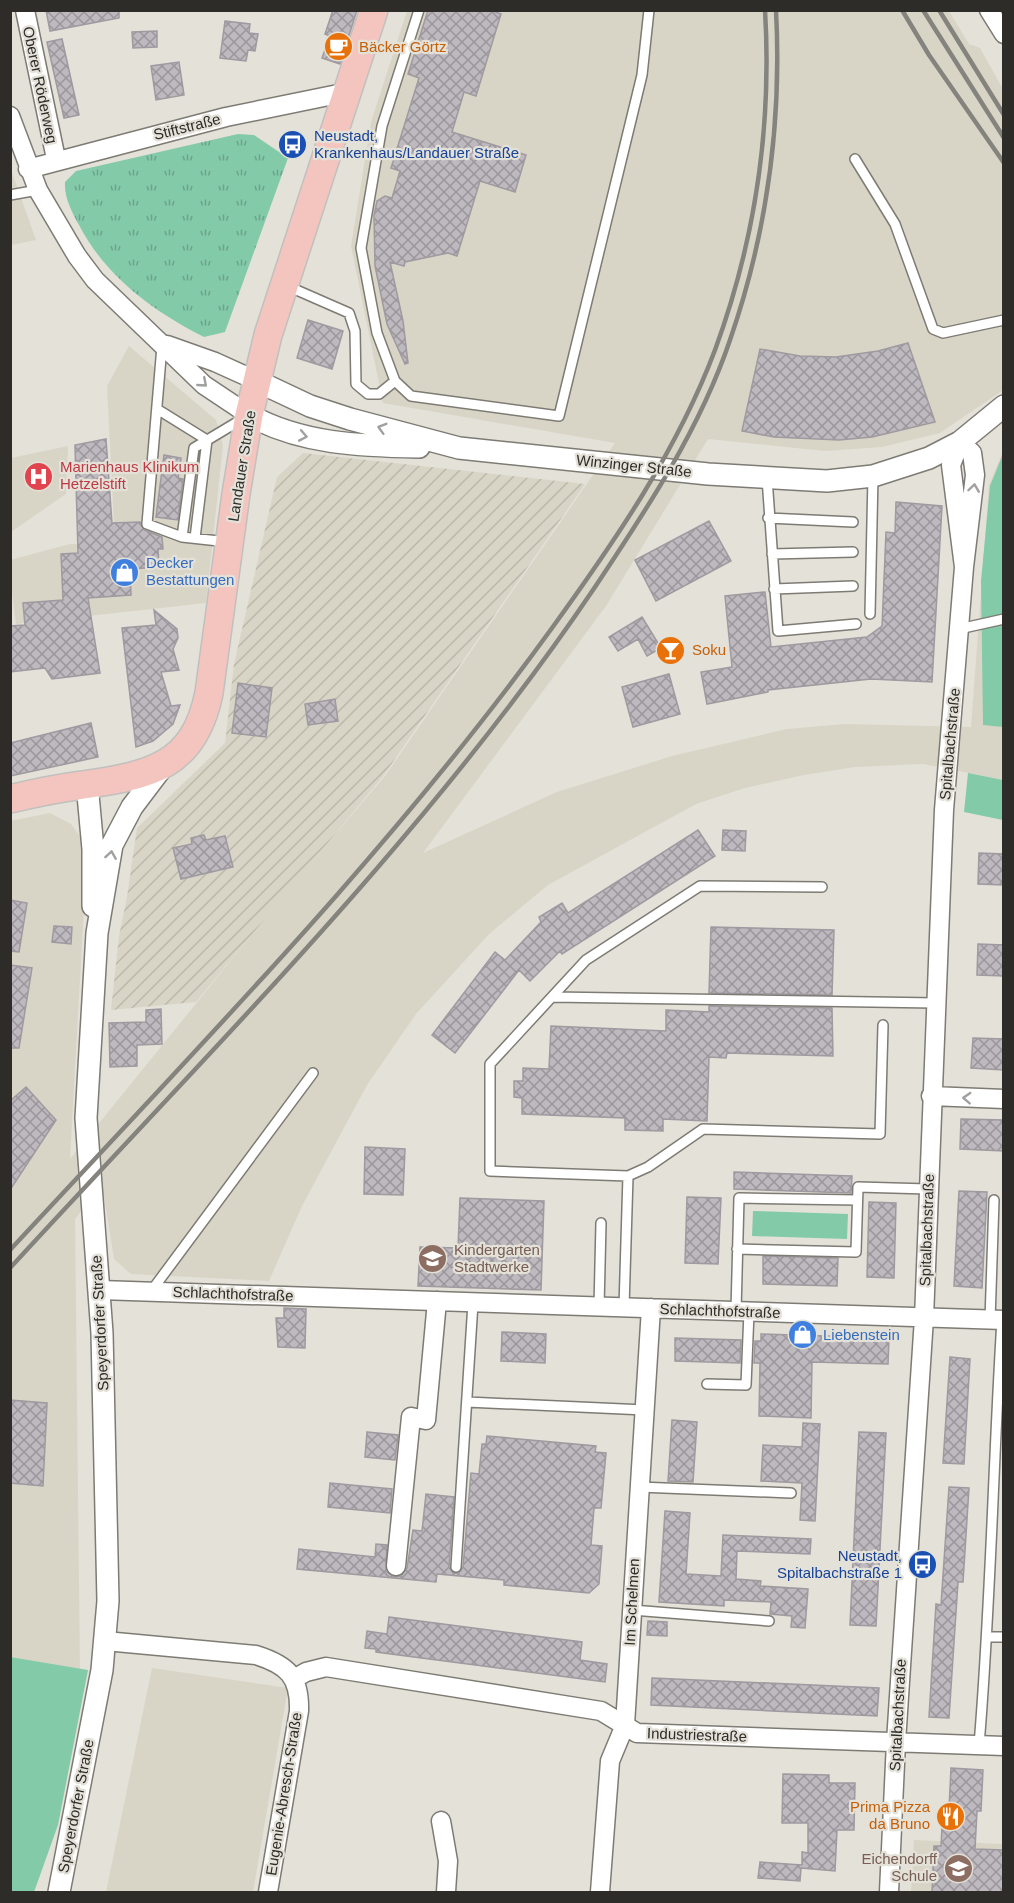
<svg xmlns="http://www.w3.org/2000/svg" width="1014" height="1903" viewBox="0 0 1014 1903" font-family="Helvetica,sans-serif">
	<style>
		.built { fill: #d9d5c6 }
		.industrial { fill: url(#industrial-furrows) }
		.grass { fill: #83caa9 }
		.park { fill: url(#park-tufts) }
		.building { fill: url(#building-cross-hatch); stroke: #9f99a0; stroke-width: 1.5 }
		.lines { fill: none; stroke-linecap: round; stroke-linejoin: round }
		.service-casing { stroke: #7d7b73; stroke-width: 12 }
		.minor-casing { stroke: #7d7b73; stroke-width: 21 }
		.tertiary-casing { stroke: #7d7b73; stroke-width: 24 }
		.primary-casing { stroke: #c0c0be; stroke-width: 30 }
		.service { stroke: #fff; stroke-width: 9 }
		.minor { stroke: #fff; stroke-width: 18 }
		.tertiary { stroke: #fff; stroke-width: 21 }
		.primary { stroke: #f4c5bf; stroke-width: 27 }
		.rail { stroke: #85837d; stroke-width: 4.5 }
		.oneway { stroke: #a0a09e }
		.labels { text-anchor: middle; stroke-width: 4.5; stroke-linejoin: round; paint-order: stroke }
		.food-label { font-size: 15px; fill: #c56008; stroke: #e3e1d8; text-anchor: start }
		.street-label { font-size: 15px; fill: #2d2c28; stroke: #e3e1d8 }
		.transit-label { font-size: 15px; fill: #164399; stroke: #e3e1d8; text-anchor: start }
		.health-label { font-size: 15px; fill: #be3a42; stroke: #e3e1d8; text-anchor: start }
		.shop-label { font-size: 15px; fill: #366cbe; stroke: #e3e1d8; text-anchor: start }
		.education-label { font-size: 15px; fill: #785e54; stroke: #e3e1d8; text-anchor: start }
	</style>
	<defs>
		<pattern id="industrial-furrows" width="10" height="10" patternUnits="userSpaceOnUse" patternTransform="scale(1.5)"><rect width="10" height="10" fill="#d9d5c6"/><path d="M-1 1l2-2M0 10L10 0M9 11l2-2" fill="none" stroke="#bbb7aa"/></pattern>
		<pattern id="park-tufts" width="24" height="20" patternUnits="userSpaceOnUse" patternTransform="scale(1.5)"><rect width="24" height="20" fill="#83caa9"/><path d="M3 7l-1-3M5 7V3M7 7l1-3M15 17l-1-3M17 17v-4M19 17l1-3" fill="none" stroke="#6ca48a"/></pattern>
		<pattern id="building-cross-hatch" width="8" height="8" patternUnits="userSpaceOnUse" patternTransform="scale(1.5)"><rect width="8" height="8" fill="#beb8bf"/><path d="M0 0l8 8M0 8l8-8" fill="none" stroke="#9b969b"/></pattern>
	</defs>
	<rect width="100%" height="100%" fill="#e3e1d8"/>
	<!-- built -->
	<path class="built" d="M407 11H949L969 44 980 48 1003 89V390L940 433 882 447 825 451 708 439 606 606 423 853 557 792 672 756 787 729 845 724 971 727 989 485 1003 451V780L923 764 855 767 804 775 745 788 696 804 548 885 489 934 416 1014 367 1085 302 1206 269 1281 131 1274 114 1259 102 1184 75 1219 80 1675 25 1892H10V821L50 813 71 824 82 839 87 853 70 1159 292 885 385 776 615 443 383 403 351 246 371 122Z
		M10 167 36 240 11 245H10Z
		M129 346 216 420 223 445 206 603 16 624 11 585 10 560 70 544H115L107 386Z
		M68 446 66 494 11 532V458Z
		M152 1668 288 1688 253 1892H106Z
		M914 1840 1003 1844V1892H911Z"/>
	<!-- industrial -->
	<path class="industrial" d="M303 453 585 484 384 775 196 1002 111 1010 119 936 127 897 137 828 225 743 234 664 277 477Z"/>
	<!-- grass -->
	<path class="grass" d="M1003 454V727L983 725 981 581 990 486Z
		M968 773 1003 780V820L964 812Z
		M753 1211 848 1214 847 1239 752 1236Z
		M10 1657 88 1670 58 1825 34 1892H11Z"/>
	<!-- park -->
	<path class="park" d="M238 134 254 135 288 158 225 332 204 337C153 311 106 277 79 225 72 212 64 198 65 182L76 171Z"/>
	<!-- building -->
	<path class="building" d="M46 10H119V18L50 31Z
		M333 10H357L340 64 322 58 330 36 325 34Z
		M428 10H490L501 14 476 96 464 92 452 132 526 155 515 192 480 181 457 256 448 253 405 262 404 266 390 262 403 321 408 363 405 364 387 324 375 266 374 215 377 201 385 196 392 198 400 171 391 168 419 78 408 74Z
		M225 21 250 24 249 33 258 34 255 51 248 50 246 61 220 58Z
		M157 31V47L133 48 132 32Z
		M62 39 79 115 64 118 47 42Z
		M179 62 184 95 156 100 151 66Z
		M308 320 343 331 332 369 297 358Z
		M908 343 935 422 872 437 839 440 774 437 742 431 760 349 800 356 836 357 878 351Z
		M106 439 112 523 140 522 144 530 162 537 163 549H158L159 567 130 569 131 595 88 598 100 673 52 679 45 668 10 672V626L25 625 23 603 63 600 61 554 78 553 75 445Z
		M164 455 181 458 178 478 183 479 178 520 156 517Z
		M896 502 942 506 932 682 871 679 768 690V692L707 704 701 672 732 667 725 596 765 592 771 647 867 637 882 626 886 532 895 533Z
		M709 521 731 561 656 601 635 560Z
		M154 610 177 629 178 638 173 649 179 670 161 672 171 706 180 705 173 724 153 741 136 747 122 628 156 625Z
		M642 617 661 648 647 656 638 639 618 651 609 637Z
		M669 674 680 714 633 727 622 687Z
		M238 683 272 688 266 737 232 733Z
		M335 699 338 721 308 725 305 704Z
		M91 723 98 757 10 776V743Z
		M698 830 715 856 562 954 560 951 530 981 519 970 455 1053 432 1035 495 952 505 960 541 922 539 917 562 903 568 913Z
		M723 830 746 831 745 851 722 850Z
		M204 835 206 840 225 836 233 867 181 879 173 848 192 844 191 838Z
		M979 853 1004 854V885L978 884Z
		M10 900 27 903 19 952 10 951Z
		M54 926 72 927 71 944 52 942Z
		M711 927 834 930 832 995 709 993Z
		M978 944 1004 945V976L977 975Z
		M10 965 32 968 19 1048H10Z
		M709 1006 832 1008 833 1056 727 1053 726 1058 709 1057 707 1121 663 1119V1131L625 1130V1118L522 1114V1098L514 1097V1081H523V1068L549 1069 551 1026 666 1031V1010L709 1012Z
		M161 1009 162 1044 137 1045V1066L110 1067 109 1023 146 1022V1010Z
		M973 1038 1004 1039V1070L971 1068Z
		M26 1087 56 1120 10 1190V1101Z
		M961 1119 1004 1120V1151L960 1149Z
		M365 1147 405 1149 403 1195 364 1194Z
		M734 1172 852 1176 851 1193 734 1189Z
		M959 1191 987 1192 982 1288 954 1286Z
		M687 1197 721 1198 718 1264 685 1263Z
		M460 1198 544 1201 541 1290 418 1286 420 1247 458 1248Z
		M869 1202 896 1203 894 1278 867 1277Z
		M763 1256 838 1258 837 1286 763 1284Z
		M284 1308 306 1309 305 1348 278 1347 276 1318H284Z
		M502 1332 546 1334 545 1363 501 1361Z
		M761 1334 889 1338 888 1364 812 1362 811 1418 759 1416 760 1363H754L755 1341H761Z
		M675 1338 741 1340 740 1363 675 1361Z
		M950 1357 970 1359 964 1464 943 1463Z
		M10 1400 47 1403 43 1486 10 1483Z
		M672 1420 697 1422 693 1482 668 1481Z
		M803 1423 820 1424 815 1521 800 1520 802 1483 761 1481 763 1445 802 1447Z
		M367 1432 398 1435 395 1460 365 1457Z
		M859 1432 886 1433 876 1626 850 1625Z
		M487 1436 596 1446 595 1452 606 1453 601 1508H594L591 1545 602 1546 599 1584 589 1593 504 1585V1580L437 1574 436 1582 297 1569 299 1549 375 1557 376 1544 387 1545 386 1571 394 1577 401 1576 407 1568 413 1530 422 1531 426 1494 454 1497 449 1567 453 1573H459L463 1567 471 1473 479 1474 482 1444H486Z
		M330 1483 392 1489 390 1513 328 1507Z
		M949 1487 969 1488 963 1582H958L949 1718 929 1717 936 1604 941 1605Z
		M665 1511 690 1513 686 1574 721 1576 723 1535 811 1539 810 1554 737 1551 736 1579 761 1581 760 1586 808 1589 805 1628 791 1627 792 1616 770 1614 771 1602 724 1600V1606L659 1602Z
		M389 1617 582 1642 580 1660 607 1664 605 1682 376 1652V1649L365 1648 367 1631 387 1634Z
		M648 1621 667 1622V1636L647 1635Z
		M652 1678 879 1688 877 1716 651 1705Z
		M951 1768 983 1770 981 1811H977L975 1849 1004 1850V1893H932L934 1846H941L943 1809H949Z
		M783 1774 829 1775V1783H855L854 1830H837L835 1871 801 1868 800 1881 758 1878 760 1862 802 1865V1852L808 1853V1823H782Z"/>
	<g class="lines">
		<defs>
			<path id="service" d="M419 10 382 126 361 248 377 333 395 381 411 396 559 416 642 75 649 10
				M855 159 895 224 933 329 943 333 1004 320
				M10 195 38 190
				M285 285 349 313 355 331 356 384 368 394H379L395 381
				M162 346 147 524 182 537 228 542
				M157 409 207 440
				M767 478 778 631 856 624
				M768 518 853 522
				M182 537 194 448 244 418
				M195 538 207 440
				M772 554 853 552
				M774 589 853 586
				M870 614 873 476
				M959 629 1004 619
				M552 997 935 1003
				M628 1176 648 1167 703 1129 880 1134 883 1025
				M737 1249 856 1252 858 1187 928 1189
				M152 1290 313 1073
				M599 1307 601 1223
				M624 1307 628 1176 490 1171V1064L586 960 700 886 822 887
				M736 1311 739 1198 857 1200
				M990 1320 994 1200
				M707 1384 746 1385 749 1312
				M467 1402 645 1410
				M639 1487 791 1493
				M456 1567 473 1303
				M632 1610 769 1621
				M988 1637H1004
				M979 1745C991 1603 993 1462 1002 1320"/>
			<path id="minor" d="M25 10 56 159
				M989 10 1004 34
				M10 116 38 190 77 256 95 280 204 385 249 415
				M28 169 226 117 348 92
				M167 345 215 362 257 381
				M931 1096 1004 1099
				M100 1290 1004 1320
				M396 1566 411 1417 426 1420 437 1301
				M105 1641 256 1655C288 1665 300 1677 299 1711L268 1892
				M294 1679 306 1672 326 1667 601 1711 637 1733 1004 1746
				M441 1821 448 1861 446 1892
				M600 1892 610 1761 625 1725 651 1308
				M889 1892 896 1742 924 1318 944 810 964 567 975 475 972 453 960 442 951 465 964 567"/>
			<path id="tertiary" d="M257 381 310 406 350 419 459 448 708 474 827 481 873 476 929 458 960 442 1004 406
				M249 415C301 444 361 446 419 447
				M87 784 93 849V906
				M59 1892 102 1670 108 1601 102 1333 86 1118 97 933 112 845 132 807 163 766"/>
			<path id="primary" d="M10 799C35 793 59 788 83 785 150 775 194 767 209 693L236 494 249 415 268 335 374 10"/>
		</defs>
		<!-- service casing -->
		<use href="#service" class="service-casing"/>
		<!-- minor casing -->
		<use href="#minor" class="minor-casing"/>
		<!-- tertiary casing -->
		<use href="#tertiary" class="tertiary-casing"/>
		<!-- primary casing -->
		<use href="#primary" class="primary-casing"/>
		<!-- service -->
		<use href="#service" class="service"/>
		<!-- minor -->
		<use href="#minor" class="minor"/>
		<!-- tertiary -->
		<use href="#tertiary" class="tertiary"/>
		<!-- primary -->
		<use href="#primary" class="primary"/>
		<!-- rail -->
		<path class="rail" d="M902 10 929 55 1004 163
			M923 10 1004 138
			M939 10 1004 115
			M10 1250C197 1048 391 851 552 628 615 541 677 451 715 350 755 241 772 126 765 10
			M10 1268C212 1048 428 835 595 587 647 509 700 429 730 340 767 233 782 123 776 10"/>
	</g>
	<!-- one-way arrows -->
	<defs><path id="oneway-chevron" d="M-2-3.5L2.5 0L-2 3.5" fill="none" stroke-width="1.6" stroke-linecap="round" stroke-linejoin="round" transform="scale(1.5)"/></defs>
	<g class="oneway">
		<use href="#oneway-chevron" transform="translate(203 383) rotate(41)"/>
		<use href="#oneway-chevron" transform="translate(382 428) rotate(-164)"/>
		<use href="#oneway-chevron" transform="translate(303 436) rotate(11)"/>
		<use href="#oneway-chevron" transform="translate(974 488) rotate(-82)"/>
		<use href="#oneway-chevron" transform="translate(111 855) rotate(-81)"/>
		<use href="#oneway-chevron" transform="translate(967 1098) rotate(-177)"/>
	</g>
	<!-- icons -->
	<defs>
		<symbol id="cafe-disc" viewBox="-11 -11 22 22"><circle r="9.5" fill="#e8710a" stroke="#e3e1d8"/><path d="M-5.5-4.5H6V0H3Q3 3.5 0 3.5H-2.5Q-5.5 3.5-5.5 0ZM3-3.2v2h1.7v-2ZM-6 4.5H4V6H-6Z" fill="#fff"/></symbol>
		<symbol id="bus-disc" viewBox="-11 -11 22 22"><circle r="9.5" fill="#1a4fb4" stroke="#e3e1d8"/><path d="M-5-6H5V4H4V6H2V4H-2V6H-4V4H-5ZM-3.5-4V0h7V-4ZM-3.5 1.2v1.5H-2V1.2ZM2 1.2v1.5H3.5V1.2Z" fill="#fff"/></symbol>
		<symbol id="hospital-disc" viewBox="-11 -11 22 22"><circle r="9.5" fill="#e0444e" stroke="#e3e1d8"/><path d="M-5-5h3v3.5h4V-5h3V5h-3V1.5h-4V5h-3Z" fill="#fff"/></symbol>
		<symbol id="shop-disc" viewBox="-11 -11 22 22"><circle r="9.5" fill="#3f7fe0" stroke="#e3e1d8"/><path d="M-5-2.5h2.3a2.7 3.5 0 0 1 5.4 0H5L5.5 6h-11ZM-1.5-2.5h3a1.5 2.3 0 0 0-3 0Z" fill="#fff"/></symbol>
		<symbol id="bar-disc" viewBox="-11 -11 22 22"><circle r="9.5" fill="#e8710a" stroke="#e3e1d8"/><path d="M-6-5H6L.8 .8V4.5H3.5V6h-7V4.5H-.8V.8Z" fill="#fff"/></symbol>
		<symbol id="school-disc" viewBox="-11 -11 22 22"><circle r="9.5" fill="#8d6e63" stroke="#e3e1d8"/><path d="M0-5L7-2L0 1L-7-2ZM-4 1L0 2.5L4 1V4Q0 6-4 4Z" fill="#fff"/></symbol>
		<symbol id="restaurant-disc" viewBox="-11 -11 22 22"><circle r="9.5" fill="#e8710a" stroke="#e3e1d8"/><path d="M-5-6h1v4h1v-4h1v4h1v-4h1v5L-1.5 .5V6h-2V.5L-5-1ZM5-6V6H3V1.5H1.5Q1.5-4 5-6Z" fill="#fff"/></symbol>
	</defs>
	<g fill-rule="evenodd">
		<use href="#cafe-disc" x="322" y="30" width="33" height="33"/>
		<use href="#bus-disc" x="276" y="128" width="33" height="33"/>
		<use href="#hospital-disc" x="22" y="460" width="33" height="33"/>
		<use href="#shop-disc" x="108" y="556" width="33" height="33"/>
		<use href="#bar-disc" x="654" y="634" width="33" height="33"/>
		<use href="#school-disc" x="416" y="1242" width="33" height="33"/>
		<use href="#shop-disc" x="786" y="1318" width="33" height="33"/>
		<use href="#bus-disc" x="906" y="1548" width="33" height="33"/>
		<use href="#restaurant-disc" x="934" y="1800" width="33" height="33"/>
		<use href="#school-disc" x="942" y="1852" width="33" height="33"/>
	</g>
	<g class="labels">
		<!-- food labels -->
		<g class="food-label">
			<text x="359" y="52">Bäcker Görtz</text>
			<text x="692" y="655">Soku</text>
			<text x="930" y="1812" text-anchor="end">Prima Pizza<tspan x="930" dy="17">da Bruno</tspan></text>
		</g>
		<!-- street labels -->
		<g class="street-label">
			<text transform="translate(40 85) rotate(78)" y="5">Oberer Röderweg</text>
			<text transform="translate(187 127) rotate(-14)" y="5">Stiftstraße</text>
			<text transform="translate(242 466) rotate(-81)" y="5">Landauer Straße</text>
			<text transform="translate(634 466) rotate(6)" y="5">Winzinger Straße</text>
			<text transform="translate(950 744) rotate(-85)" y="5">Spitalbachstraße</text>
			<text transform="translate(927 1230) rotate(-88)" y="5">Spitalbachstraße</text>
			<text transform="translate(233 1294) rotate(2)" y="5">Schlachthofstraße</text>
			<text transform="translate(720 1311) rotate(2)" y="5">Schlachthofstraße</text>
			<text transform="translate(100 1323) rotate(-93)" y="5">Speyerdorfer Straße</text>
			<text transform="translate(632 1602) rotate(-87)" y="5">Im Schelmen</text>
			<text transform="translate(898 1715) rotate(-87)" y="5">Spitalbachstraße</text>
			<text transform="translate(697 1735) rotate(2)" y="5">Industriestraße</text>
			<text transform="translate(284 1794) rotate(-81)" y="5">Eugenie-Abresch-Straße</text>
			<text transform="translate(76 1806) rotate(-79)" y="5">Speyerdorfer Straße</text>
		</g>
		<!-- transit labels -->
		<g class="transit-label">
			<text x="314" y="141">Neustadt,<tspan x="314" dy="17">Krankenhaus/Landauer Straße</tspan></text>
			<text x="902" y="1561" text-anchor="end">Neustadt,<tspan x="902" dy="17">Spitalbachstraße 1</tspan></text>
		</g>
		<!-- health labels -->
		<g class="health-label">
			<text x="60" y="472">Marienhaus Klinikum<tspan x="60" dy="17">Hetzelstift</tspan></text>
		</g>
		<!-- shop labels -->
		<g class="shop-label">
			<text x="146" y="568">Decker<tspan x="146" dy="17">Bestattungen</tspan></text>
			<text x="823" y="1340">Liebenstein</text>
		</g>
		<!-- education labels -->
		<g class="education-label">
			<text x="454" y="1255">Kindergarten<tspan x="454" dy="17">Stadtwerke</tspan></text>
			<text x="937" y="1864" text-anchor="end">Eichendorff<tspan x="937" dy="17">Schule</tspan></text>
		</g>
	</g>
	<!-- border -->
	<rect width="1014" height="1903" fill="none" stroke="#2d2c28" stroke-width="24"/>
</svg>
